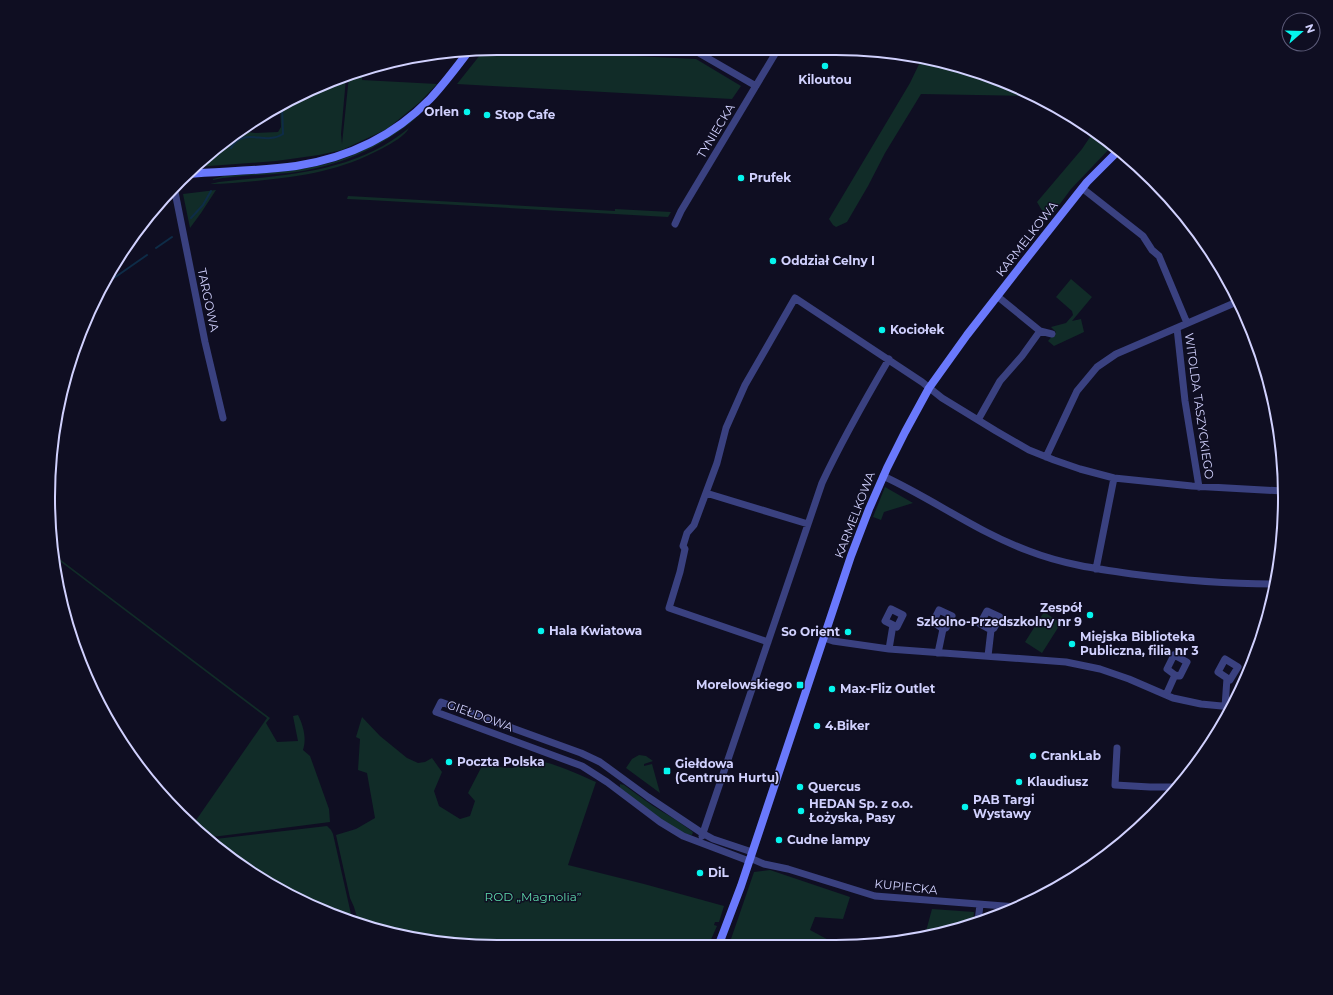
<svg xmlns="http://www.w3.org/2000/svg" width="1333" height="995" viewBox="0 0 1333 995" font-family="Montserrat,sans-serif">
	<style>
		.green { fill: #112c28 }
		.lines { fill: none; stroke-linecap: round; stroke-linejoin: round }
		.stream { stroke: #0e2c47; stroke-width: 2 }
		.street { stroke: #3a4180; stroke-width: 7 }
		.secondary { stroke: #6a79fc; stroke-width: 8 }
		.poi-dot { fill: #05f5ee; stroke: #0f0e22; stroke-width: 1.5 }
		.labels { text-anchor: middle; stroke-width: 3; stroke-linejoin: round; paint-order: stroke }
		.poi-label { font-size: 12px; font-weight: bold; fill: #d1d1fe; stroke: #0f0e22; text-anchor: start }
		.street-label { font-size: 12px; fill: #d1d1fe; stroke: #0f0e22 }
		.park-label { font-size: 12px; fill: #5edcac; stroke: #0f0e22 }
		.rim { fill: none; stroke: #d1d1fe; stroke-width: 2 }
	</style>
	<rect width="100%" height="100%" fill="#0f0e22"/>
	<!-- green -->
	<path class="green" d="M493 49 696 59 741 86 732 99 457 84 484 50Z
		M922 58C958 64 994 75 1026 92V96L921 94 885 153 868 186 847 222 836 227 833 225 829 219 910 83Z
		M363 71 362 80 437 84 420 102 387 129 342 150 319 155 276 161 196 167 242 131 255 133 278 132 281 127 280 105 346 78 341 134 342 144 349 76Z
		M415 118H416C380 149 337 167 289 173 266 175 235 175 213 180V179L224 176C271 172 323 172 365 149 382 140 398 128 415 118Z
		M409 128C405 136 392 143 383 148 340 171 304 176 256 181 241 182 225 184 210 184L219 182C285 175 355 173 409 128Z
		M1094 131 1112 146 1071 189 1051 216 1047 219 1037 202 1082 149Z
		M216 190 201 213 190 228 183 194Z
		M348 196 615 211V209L671 212 668 217 369 200 347 199Z
		M1071 279 1092 297 1072 321 1081 319 1084 332 1054 346 1048 341 1056 332 1051 327 1066 323 1073 315 1072 311 1056 297Z
		M885 487 913 503 884 512 881 520 873 517Z
		M53 554 270 718 266 723 277 742 298 741 293 716 298 715C303 725 307 738 303 750L310 756 329 809 330 822 204 838 192 826 267 718 53 556Z
		M1044 612 1061 623 1042 653 1025 642Z
		M362 717 380 736 407 758 418 763 425 762 432 758 442 772 434 791 439 806 460 819 470 816 475 801 468 793 482 766 513 768 516 766 517 761C540 755 575 773 596 782L568 865 644 884 724 906 719 922H715L714 925 717 926 709 944 468 946 359 924 354 907 350 898 336 835 356 829 375 818 367 773 358 770 360 739 356 737Z
		M639 755 646 756 653 761 644 764V766L652 764 660 793 626 768 632 759Z
		M620 784 624 785 653 806 676 820 693 832 692 835C676 835 635 799 620 788Z
		M327 826 331 830 333 834 353 923 273 887 207 840Z
		M770 870 850 897 843 919 815 917 810 930 836 944H731V939L754 872Z
		M932 909 974 912 973 922 925 935Z"/>
	<g class="lines">
		<!-- stream -->
		<path class="stream" d="M231 148C244 126 265 146 283 134L282 104
			M191 218 203 205 211 191
			M156 248 172 237
			M101 287 147 255"/>
		<!-- street -->
		<path class="street" d="M692 49 756 86
			M174 187 205 342 223 418
			M1082 188 1143 236 1152 250 1159 256 1187 323
			M675 224 681 211 778 49
			M1177 328 1185 401 1199 487
			M1040 331 1052 334
			M978 420 1000 381 1022 356 1040 331 997 296
			M1046 457 1077 391 1097 367 1116 354 1239 301
			M883 476C933 499 977 532 1029 551 1062 564 1097 569 1132 574 1179 580 1227 584 1275 584
			M706 493 808 524
			M1096 569 1114 478
			M824 638 833 641 889 649 1066 662 1100 669 1129 679 1173 698 1201 704 1232 707
			M768 642 669 608 680 572 685 549 683 546 687 533 694 525 717 463 726 428 745 385 795 298 922 382 942 398 996 431 1029 450 1054 460 1080 469 1114 478 1192 486 1283 491
			M889 649 893 625 897 627 903 615 891 609 885 621 893 625
			M938 653 943 629 946 628 952 616 939 610 933 622 943 629
			M988 656 991 630 994 628 1000 617 987 611 980 624 991 630
			M1166 695 1175 675 1180 676 1187 662 1174 655 1167 669 1175 675
			M1225 707 1227 678 1230 680 1238 667 1225 659 1218 672 1227 678
			M1117 748 1115 785 1150 787H1179
			M702 836 822 483C842 440 865 400 889 359
			M750 858 764 864 788 869 875 896 1017 907
			M749 861 683 836 660 822 607 782 582 766 436 712 441 702 581 753 600 762 648 797 702 833 713 839 752 852
			M978 921 980 905"/>
		<!-- secondary -->
		<path class="secondary" d="M187 174C223 171 260 171 296 166 347 158 394 136 430 99 444 84 456 68 468 52
			M719 944 741 886 851 556 869 509 887 468 905 432 929 388 967 335 1023 263 1087 182 1118 151"/>
	</g>
	<!-- markers -->
	<g class="poi-dot">
		<circle cx="825" cy="66" r="4"/>
		<circle cx="467" cy="112" r="4"/>
		<circle cx="487" cy="115" r="4"/>
		<circle cx="741" cy="178" r="4"/>
		<circle cx="773" cy="261" r="4"/>
		<circle cx="882" cy="330" r="4"/>
		<circle cx="1090" cy="615" r="4"/>
		<circle cx="541" cy="631" r="4"/>
		<circle cx="848" cy="632" r="4"/>
		<circle cx="1072" cy="644" r="4"/>
		<rect x="796" y="681" width="8" height="8" rx="2"/>
		<circle cx="832" cy="689" r="4"/>
		<circle cx="817" cy="726" r="4"/>
		<circle cx="1033" cy="756" r="4"/>
		<circle cx="449" cy="762" r="4"/>
		<rect x="663" y="767" width="8" height="8" rx="2"/>
		<circle cx="1019" cy="782" r="4"/>
		<circle cx="800" cy="787" r="4"/>
		<circle cx="965" cy="807" r="4"/>
		<circle cx="801" cy="811" r="4"/>
		<circle cx="779" cy="840" r="4"/>
		<circle cx="700" cy="873" r="4"/>
	</g>
	<g class="labels">
		<!-- poi labels -->
		<g class="poi-label">
			<text x="825" y="84" text-anchor="middle">Kiloutou</text>
			<text x="459" y="116" text-anchor="end">Orlen</text>
			<text x="495" y="119">Stop Cafe</text>
			<text x="749" y="182">Prufek</text>
			<text x="781" y="265">Oddział Celny I</text>
			<text x="890" y="334">Kociołek</text>
			<text x="1082" y="612" text-anchor="end">Zespół<tspan x="1082" dy="14">Szkolno-Przedszkolny nr 9</tspan></text>
			<text x="549" y="635">Hala Kwiatowa</text>
			<text x="840" y="636" text-anchor="end">So Orient</text>
			<text x="1080" y="641">Miejska Biblioteka<tspan x="1080" dy="14">Publiczna, filia nr 3</tspan></text>
			<text x="792" y="689" text-anchor="end">Morelowskiego</text>
			<text x="840" y="693">Max-Fliz Outlet</text>
			<text x="825" y="730">4.Biker</text>
			<text x="1041" y="760">CrankLab</text>
			<text x="457" y="766">Poczta Polska</text>
			<text x="675" y="768">Giełdowa<tspan x="675" dy="14">(Centrum Hurtu)</tspan></text>
			<text x="1027" y="786">Klaudiusz</text>
			<text x="808" y="791">Quercus</text>
			<text x="973" y="804">PAB Targi<tspan x="973" dy="14">Wystawy</tspan></text>
			<text x="809" y="808">HEDAN Sp. z o.o.<tspan x="809" dy="14">Łożyska, Pasy</tspan></text>
			<text x="787" y="844">Cudne lampy</text>
			<text x="708" y="877">DiL</text>
		</g>
		<!-- street labels -->
		<g class="street-label">
			<text transform="translate(716 131) rotate(-59)" y="4">TYNIECKA</text>
			<text transform="translate(1027 239) rotate(-52)" y="4">KARMELKOWA</text>
			<text transform="translate(208 300) rotate(78)" y="4">TARGOWA</text>
			<text transform="translate(1199 406) rotate(82)" y="4">WITOLDA TASZYCKIEGO</text>
			<text transform="translate(855 515) rotate(-69)" y="4">KARMELKOWA</text>
			<text transform="translate(480 716) rotate(20)" y="4">GIEŁDOWA</text>
			<text transform="translate(906 887) rotate(6)" y="4">KUPIECKA</text>
		</g>
		<!-- park labels -->
		<g class="park-label">
			<text x="533" y="901">ROD „Magnolia”</text>
		</g>
	</g>
	<!-- crop -->
	<path d="M0 0H1333V995H0ZM497 55H836A442 442 0 0 1 1278 497V498A442 442 0 0 1 836 940H497A442 442 0 0 1 55 498V497A442 442 0 0 1 497 55Z" fill="#0f0e22" fill-rule="evenodd"/>
	<path class="rim" d="M497 55H836A442 442 0 0 1 1278 497V498A442 442 0 0 1 836 940H497A442 442 0 0 1 55 498V497A442 442 0 0 1 497 55Z"/>
	<!-- north arrow -->
	<g transform="translate(1301 32) rotate(70)"><circle r="19" fill="#0f0e22" stroke="#5d5c7a"/>
	<path d="M0-3L7 15L0 10L-7 15Z" fill="#05f5ee"/>
	<text y="-6" font-size="11" font-weight="bold" text-anchor="middle" fill="#d1d1fe">N</text>
	</g>
</svg>
